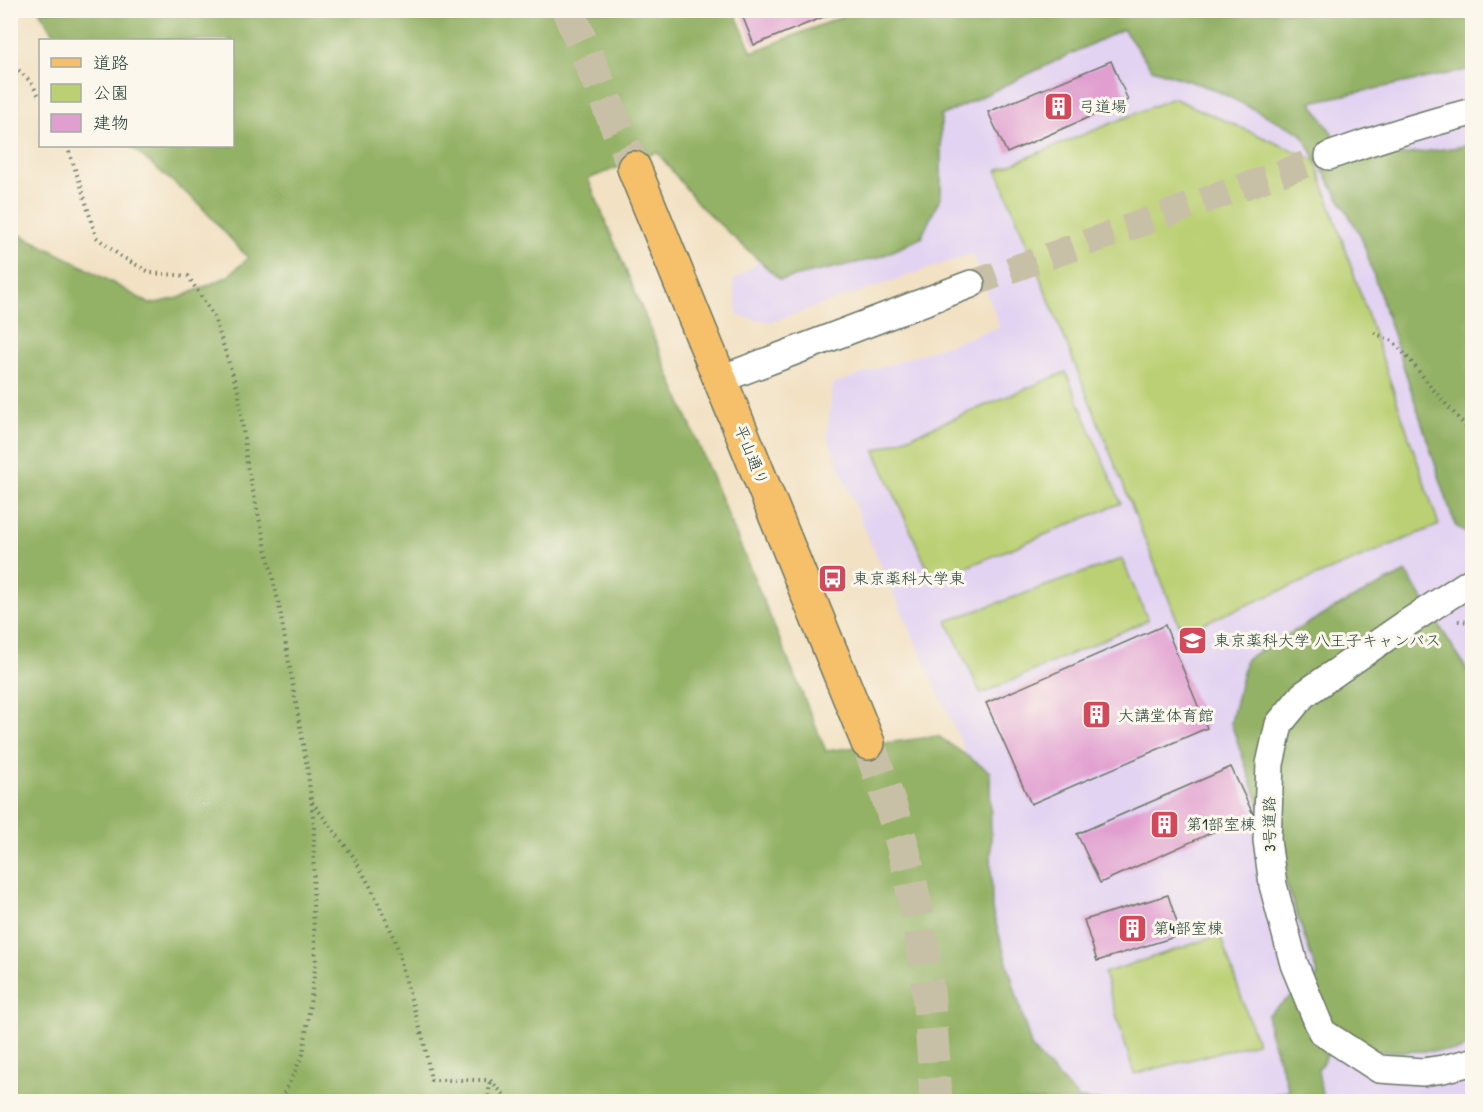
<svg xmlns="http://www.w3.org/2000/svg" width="1483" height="1112" viewBox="0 0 1483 1112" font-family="'Patrick Hand','Klee One',sans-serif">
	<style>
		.built { fill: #e3d3f2 }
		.green { fill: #bbd074; stroke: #6d8654; stroke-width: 1.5 }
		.forest { fill: #94b266; stroke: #5a784d; stroke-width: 1.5 }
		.building { fill: #e19fd0 }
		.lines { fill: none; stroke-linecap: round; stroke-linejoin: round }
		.minor-tunnel { stroke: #c8c0a6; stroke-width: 27; stroke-dasharray: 27 14; stroke-linecap: butt }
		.major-tunnel { stroke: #c8c0a6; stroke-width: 33; stroke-dasharray: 33 16; stroke-linecap: butt }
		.minor-casing { stroke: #697666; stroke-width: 30 }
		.major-casing { stroke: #697666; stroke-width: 36 }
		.path { stroke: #697666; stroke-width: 4; stroke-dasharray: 1.5 4.5; stroke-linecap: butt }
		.minor { stroke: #fff; stroke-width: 27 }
		.major { stroke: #f6c06b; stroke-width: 33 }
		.labels { text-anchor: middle; stroke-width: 6; stroke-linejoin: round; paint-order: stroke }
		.poi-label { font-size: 16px; fill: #1f3d34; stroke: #fbf7ec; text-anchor: start }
		.street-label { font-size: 16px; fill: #1f3d34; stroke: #fbf7ec }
	</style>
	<rect width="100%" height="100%" fill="#fbf7ec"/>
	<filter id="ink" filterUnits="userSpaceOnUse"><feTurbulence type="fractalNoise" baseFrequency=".0167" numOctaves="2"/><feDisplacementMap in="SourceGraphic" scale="12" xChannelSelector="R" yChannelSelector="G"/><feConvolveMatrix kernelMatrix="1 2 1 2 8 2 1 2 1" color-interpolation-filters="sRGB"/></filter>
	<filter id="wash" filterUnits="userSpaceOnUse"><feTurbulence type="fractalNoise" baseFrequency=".008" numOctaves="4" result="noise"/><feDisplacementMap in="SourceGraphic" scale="24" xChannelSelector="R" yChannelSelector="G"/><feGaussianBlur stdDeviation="1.35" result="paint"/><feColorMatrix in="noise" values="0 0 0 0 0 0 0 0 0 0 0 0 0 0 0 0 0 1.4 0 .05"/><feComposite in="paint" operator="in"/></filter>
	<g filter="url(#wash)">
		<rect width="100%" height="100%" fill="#f2e1c3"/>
		<!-- built -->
		<path class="built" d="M933 11H1472V1101H976L981 823 964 749 865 530 827 435 833 384 1000 327 972 254 771 322 738 316 733 281 832 207Z"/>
		<!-- green -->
		<path class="green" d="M1173 98 1315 160 1439 525 1182 632 997 170Z
			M1066 372 1121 503 933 581 875 451Z
			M1122 559 1148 620 981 694 947 621Z
			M1220 935 1257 1043 1134 1074 1104 973Z"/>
		<!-- forest -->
		<path class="forest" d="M39 11H734L752 52 841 17 839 11H1472V69L1311 102 1351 162 1472 145V538L1455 525 1361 236 1301 133 1213 89 1152 69 1123 29 941 116V196L921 238 878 258 780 280 700 206 657 152 588 179 826 751 938 736 990 772 992 910 1032 1049 1079 1099 1104 1101 11 1102V230L77 263 150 304 179 298 227 277 248 258 198 203 130 146H232V40H59Z
			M1406 572 1472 678V1046L1456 1051 1329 1052 1318 1070 1323 1101H1251L1289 1090 1269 1031 1268 1014 1318 976 1231 723 1246 659 1340 605Z"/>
		<g id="blocks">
			<!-- building -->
			<path class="building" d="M740 10H830L831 14 754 45Z
				M1111 61 1128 100 1007 153 988 112Z
				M1165 625 1207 728 1031 804 986 703Z
				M1231 767 1253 814 1100 883 1077 834Z
				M1168 895 1181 935 1097 961 1084 920Z"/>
		</g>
	</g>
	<g filter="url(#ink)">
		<use href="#blocks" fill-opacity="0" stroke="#697666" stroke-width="1.5"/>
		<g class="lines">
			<!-- minor-tunnel -->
			<path class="minor-tunnel" d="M971 284 1329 156"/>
			<!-- major-tunnel -->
			<path class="major-tunnel" d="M568 10 634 168
				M868 743C881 779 895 815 904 852 924 935 932 1016 936 1102"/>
			<defs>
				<path id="minor" d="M1329 156C1376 139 1424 124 1472 112
					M721 379 971 284
					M1472 581 1410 621 1303 695 1279 724 1270 764 1267 840 1273 885 1294 964 1322 1032 1379 1069 1423 1072 1443 1069 1472 1062"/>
				<path id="major" d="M634 168 868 743"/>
			</defs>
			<!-- minor casing -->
			<use href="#minor" class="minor-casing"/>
			<!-- major casing -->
			<use href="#major" class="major-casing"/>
			<!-- path -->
			<path class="path" d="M10 62 31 82 40 98
				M67 146 81 186 96 237 120 256 151 273 188 276 214 317 239 394 247 465 279 605 308 773 314 824 313 914 316 962 303 1054 280 1102
				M1374 333 1393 341 1410 360 1431 387 1472 434
				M1458 621 1472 622
				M312 802 353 856 371 888 395 939 410 996 424 1042 431 1080H490L511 1102
				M488 1102 490 1080"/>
			<!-- minor -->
			<use href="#minor" class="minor"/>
			<!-- major -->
			<use href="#major" class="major"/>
		</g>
	</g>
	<!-- icons -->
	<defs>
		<symbol id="building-square" viewBox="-11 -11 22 22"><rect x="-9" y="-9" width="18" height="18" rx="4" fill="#d1495b" stroke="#fbf7ec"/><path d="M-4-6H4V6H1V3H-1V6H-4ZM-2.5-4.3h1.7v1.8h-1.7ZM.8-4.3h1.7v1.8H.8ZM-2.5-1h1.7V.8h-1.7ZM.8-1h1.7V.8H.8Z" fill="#fff"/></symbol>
		<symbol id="bus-square" viewBox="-11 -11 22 22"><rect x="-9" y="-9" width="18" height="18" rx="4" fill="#d1495b" stroke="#fbf7ec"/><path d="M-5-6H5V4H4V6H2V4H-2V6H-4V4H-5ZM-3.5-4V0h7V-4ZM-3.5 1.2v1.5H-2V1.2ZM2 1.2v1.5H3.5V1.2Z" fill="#fff"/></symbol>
		<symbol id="university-square" viewBox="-11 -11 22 22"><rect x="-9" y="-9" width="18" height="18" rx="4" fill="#d1495b" stroke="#fbf7ec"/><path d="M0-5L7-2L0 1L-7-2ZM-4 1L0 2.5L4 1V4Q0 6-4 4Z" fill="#fff"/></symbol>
	</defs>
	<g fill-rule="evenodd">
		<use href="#building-square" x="1042" y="90" width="33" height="33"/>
		<use href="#bus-square" x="816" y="562" width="33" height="33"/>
		<use href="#university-square" x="1176" y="624" width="33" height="33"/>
		<use href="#building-square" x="1080" y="698" width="33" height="33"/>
		<use href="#building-square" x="1148" y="808" width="33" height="33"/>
		<use href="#building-square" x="1116" y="912" width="33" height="33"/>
	</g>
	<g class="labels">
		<!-- poi labels -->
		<g class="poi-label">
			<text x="1079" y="112">弓道場</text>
			<text x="853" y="584">東京薬科大学東</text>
			<text x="1214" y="646">東京薬科大学 八王子キャンパス</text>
			<text x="1118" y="721">大講堂体育館</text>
			<text x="1186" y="830">第1部室棟</text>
			<text x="1153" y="934">第4部室棟</text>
		</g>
		<!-- street labels -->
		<g class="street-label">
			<text transform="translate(752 455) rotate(68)" y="6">平山通り</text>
			<text transform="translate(1269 824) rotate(-91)" y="6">3号道路</text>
		</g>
	</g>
	<!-- margin -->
	<rect width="1483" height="1112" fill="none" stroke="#fbf7ec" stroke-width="36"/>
	<!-- legend -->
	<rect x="39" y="39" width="195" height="108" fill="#fbf7ec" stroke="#a3ada2" stroke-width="1.5"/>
	<rect x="51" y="58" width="30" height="9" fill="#f6c06b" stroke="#a3ada2" stroke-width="1.5"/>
	<text x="93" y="69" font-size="18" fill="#1f3d34">道路</text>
	<rect x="51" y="84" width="30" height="18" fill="#bbd074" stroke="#a3ada2" stroke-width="1.5"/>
	<text x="93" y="99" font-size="18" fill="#1f3d34">公園</text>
	<rect x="51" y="114" width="30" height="18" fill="#e19fd0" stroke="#a3ada2" stroke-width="1.5"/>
	<text x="93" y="129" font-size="18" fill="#1f3d34">建物</text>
</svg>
